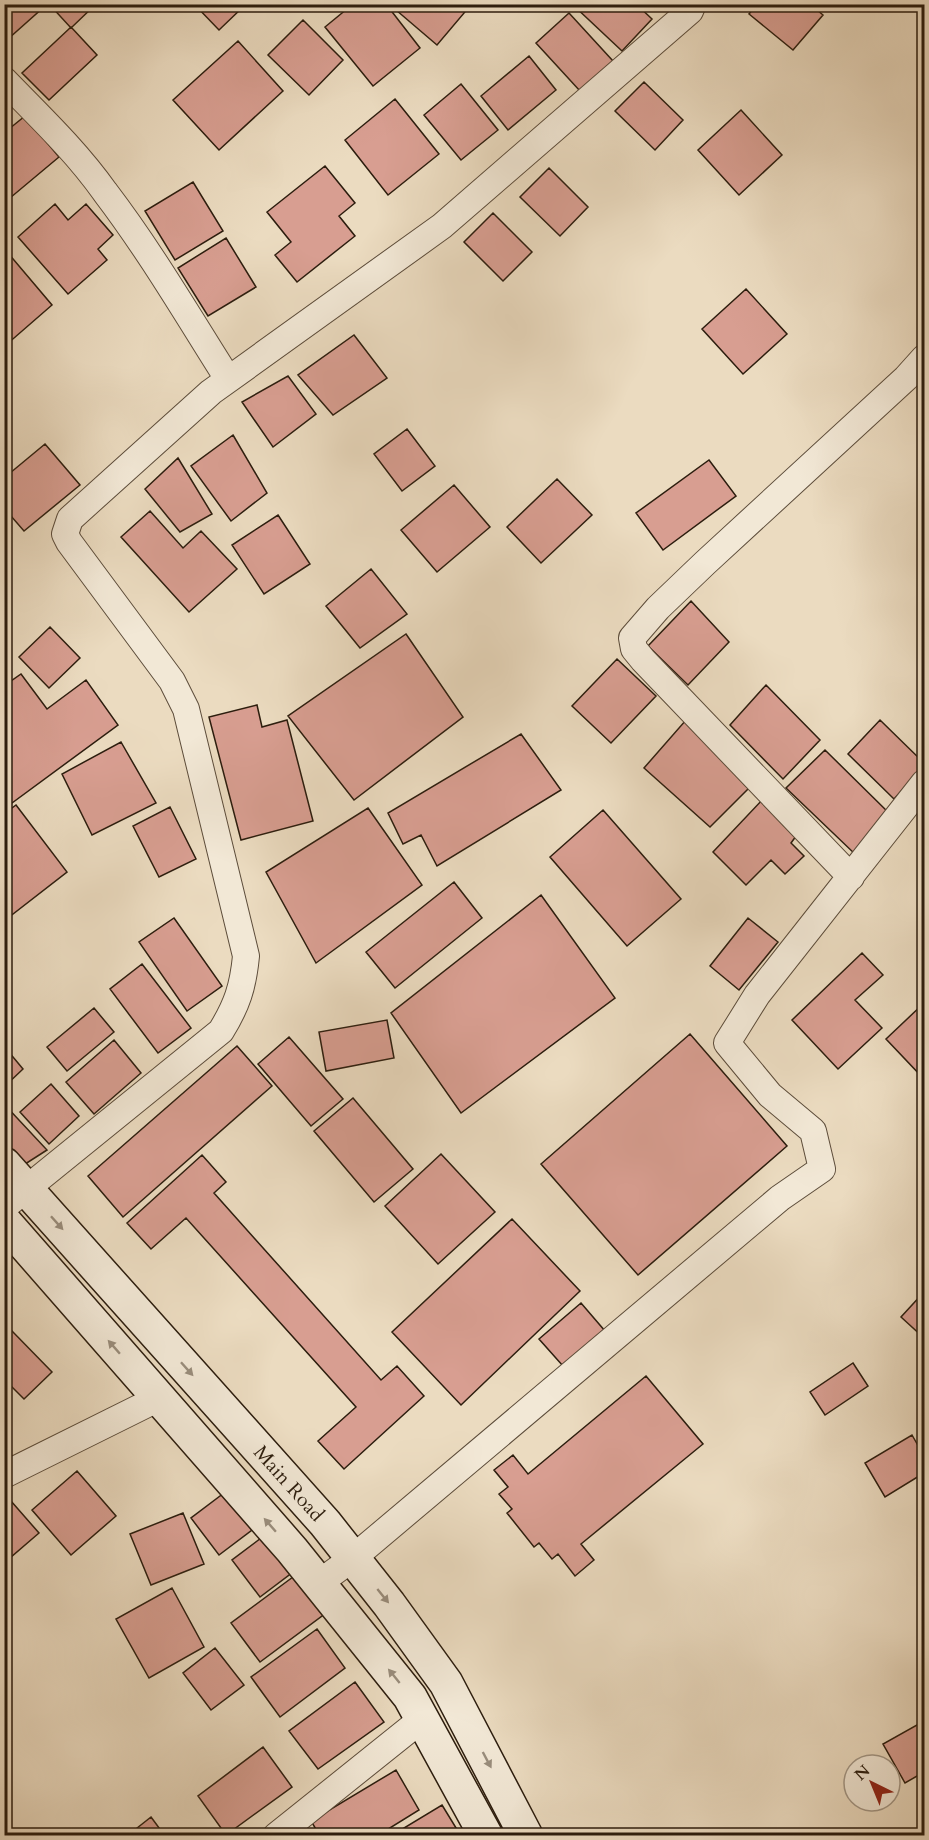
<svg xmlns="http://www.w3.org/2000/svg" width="929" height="1840" viewBox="0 0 929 1840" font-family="Cardo,serif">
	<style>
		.building { fill: #d89e91; stroke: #2c1d0e; stroke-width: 1.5 }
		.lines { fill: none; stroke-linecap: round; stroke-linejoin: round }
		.minor-casing { stroke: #5c4c3a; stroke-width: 28 }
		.secondary-casing { stroke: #2c1d0e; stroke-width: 36 }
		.minor { stroke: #f2e8d6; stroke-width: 26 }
		.secondary { stroke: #f2e8d6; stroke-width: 33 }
		.oneway { fill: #998d7c }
		.labels { text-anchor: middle; stroke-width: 6; stroke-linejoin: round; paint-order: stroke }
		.street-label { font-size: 20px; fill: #2c1d0e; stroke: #f2e8d6 }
	</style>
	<rect width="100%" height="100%" fill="#ebdbc0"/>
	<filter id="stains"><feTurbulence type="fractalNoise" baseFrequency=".00333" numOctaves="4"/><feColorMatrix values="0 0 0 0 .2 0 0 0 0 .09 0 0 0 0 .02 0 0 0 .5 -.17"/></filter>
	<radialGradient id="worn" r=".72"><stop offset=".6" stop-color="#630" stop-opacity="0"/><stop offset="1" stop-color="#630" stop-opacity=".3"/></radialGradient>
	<!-- building -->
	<path class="building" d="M4 4H44L45 6 8 39 4 35Z
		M49 4H96L71 28Z
		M194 4H242L244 6 219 30Z
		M353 4H386L420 48 373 86 325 27Z
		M401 4H469L470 6 437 45 396 10Z
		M572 4H636L652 19 622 51Z
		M757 4H810L823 15 793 50 749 14Z
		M569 13 613 61 580 91 536 43Z
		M303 20 343 60 309 95 268 55Z
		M71 27 97 55 49 100 22 73Z
		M238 41 283 91 219 150 173 100Z
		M529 56 556 90 508 130 481 96Z
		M644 82 683 120 655 150 615 111Z
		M461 84 498 130 461 160 424 115Z
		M395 99 439 154 388 195 345 140Z
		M741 110 782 155 739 195 698 150Z
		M25 116 59 157 4 203V133Z
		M325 166 355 203 339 216 355 236 297 282 275 255 291 242 267 212Z
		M549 168 588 207 560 236 520 197Z
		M193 182 223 231 175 260 145 211Z
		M55 204 68 220 86 204 113 235 98 249 107 260 68 294 18 237Z
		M493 213 532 252 503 281 464 242Z
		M226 238 256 287 208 316 178 268Z
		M8 253 52 305 6 345 4 255Z
		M746 289 787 334 743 374 702 329Z
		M354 335 387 378 333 415 298 375Z
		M288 376 316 414 273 447 242 402Z
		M407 429 435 466 402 491 374 454Z
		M233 435 267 493 231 521 191 466Z
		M45 444 80 485 24 531 4 508V478Z
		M178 458 212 514 180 532 145 489Z
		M709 460 736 496 663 550 636 513Z
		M557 479 592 515 541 563 507 527Z
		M454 485 490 527 437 572 401 530Z
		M150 511 183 548 201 531 237 569 189 612 121 537Z
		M278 515 310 564 264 594 232 545Z
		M371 569 407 614 360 648 326 606Z
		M691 601 729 642 688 685 648 646Z
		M50 627 80 658 49 688 19 657Z
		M406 634 463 717 354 800 288 716Z
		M617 659 656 696 611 743 572 706Z
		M21 674 47 709 86 680 118 725 12 803 4 792V686Z
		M766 685 820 740 783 779 730 725Z
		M257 705 262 727 287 720 313 821 241 840 209 717Z
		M686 720 753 784 710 827 644 768Z
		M880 720 924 763V766L894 799 848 754Z
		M521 734 561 790 437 866 421 835 403 844 388 813Z
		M121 742 156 803 92 835 62 774Z
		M825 750 890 814 857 856 786 788Z
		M764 798 799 832 791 843 804 856 785 874 771 860 746 885 713 852Z
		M16 805 67 872 4 921V814Z
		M170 807 196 859 159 877 133 826Z
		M368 808 422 885 316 963 266 872Z
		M603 810 681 899 627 946 550 857Z
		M454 882 482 918 395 988 366 952Z
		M541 895 615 998 461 1113 391 1013Z
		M174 918 222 986 187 1011 139 942Z
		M748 918 778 942 739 990 710 966Z
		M862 953 883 975 855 1000 882 1028 838 1069 792 1020Z
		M142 964 191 1028 158 1053 110 989Z
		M924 1003V1079L886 1039Z
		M94 1008 114 1032 67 1071 47 1047Z
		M387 1020 394 1058 326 1071 319 1032Z
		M690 1034 787 1146 638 1275 541 1164Z
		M289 1037 343 1099 311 1126 258 1064Z
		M114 1040 141 1073 94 1114 66 1082Z
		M237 1046 272 1086 123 1217 88 1176Z
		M8 1051 23 1069 4 1087V1055Z
		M51 1084 79 1116 49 1144 20 1112Z
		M353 1098 413 1169 374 1202 314 1131Z
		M4 1104 47 1150 19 1168 4 1150Z
		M441 1154 495 1212 438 1264 385 1206Z
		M202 1155 226 1182 214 1193 381 1380 397 1366 424 1396 344 1469 318 1441 356 1407 186 1218 151 1249 127 1223Z
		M512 1219 580 1291 461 1405 392 1332Z
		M924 1292V1338L901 1317Z
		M581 1303 605 1331 563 1366 539 1339Z
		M12 1331 52 1372 24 1399 4 1379V1338Z
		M853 1363 868 1386 825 1415 810 1392Z
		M646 1376 703 1444 581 1544 594 1560 575 1576 558 1554 552 1559 539 1543 534 1547 507 1513 512 1509 499 1494 508 1487 494 1470 513 1455 528 1474Z
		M912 1435 924 1456V1473L885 1497 865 1463Z
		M77 1471 116 1516 71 1555 32 1510Z
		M4 1493 39 1533 4 1563Z
		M224 1493 252 1530 219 1555 191 1518Z
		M183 1513 204 1564 151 1585 130 1534Z
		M265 1535 293 1572 260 1597 232 1560Z
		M297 1574 326 1613 260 1662 231 1623Z
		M172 1588 204 1647 149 1678 116 1619Z
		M317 1629 345 1668 280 1717 251 1677Z
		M215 1648 244 1685 211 1710 183 1673Z
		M355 1682 384 1722 318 1769 289 1731Z
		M924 1721V1772L905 1783 883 1744Z
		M263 1747 292 1787 226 1835 198 1796Z
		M396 1770 419 1810 377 1836H320L311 1821Z
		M442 1805 461 1836H395L394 1834Z
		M151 1817 165 1836H127Z"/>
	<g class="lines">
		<defs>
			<path id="minor" d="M4 80C39 116 76 151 105 192 150 251 188 316 228 379
				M851 877 643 660 634 649 632 638 658 608 705 563 906 378 924 358
				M4 1207 221 1031C237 1005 243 987 246 956L186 709 172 681 69 542 65 534 70 519 211 392 442 226 690 11 693 4
				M4 1475 159 1398
				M319 1583 353 1558 780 1198 822 1169 813 1131 770 1095 727 1043 757 995 924 783
				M276 1836 422 1719"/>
			<g id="secondary">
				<path id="s1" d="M4 1164 325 1523 389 1604 446 1683 526 1836"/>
				<path d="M4 1221 292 1550 410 1697 486 1836"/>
			</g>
		</defs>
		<!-- minor casing -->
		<use href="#minor" class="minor-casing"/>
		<!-- secondary casing -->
		<use href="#secondary" class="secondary-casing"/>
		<!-- minor -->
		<use href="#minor" class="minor"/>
		<!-- secondary -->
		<use href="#secondary" class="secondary"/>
	</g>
	<!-- one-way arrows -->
	<defs><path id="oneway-solid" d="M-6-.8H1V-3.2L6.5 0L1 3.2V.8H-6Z" transform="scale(1.5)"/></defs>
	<g class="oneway">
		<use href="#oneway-solid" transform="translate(57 1223) rotate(48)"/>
		<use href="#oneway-solid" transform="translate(114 1347) rotate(-131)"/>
		<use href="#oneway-solid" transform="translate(187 1369) rotate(48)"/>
		<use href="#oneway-solid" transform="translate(270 1525) rotate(-131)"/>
		<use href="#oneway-solid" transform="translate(383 1596) rotate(51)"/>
		<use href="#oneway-solid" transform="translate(394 1676) rotate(-129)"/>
		<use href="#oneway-solid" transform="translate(487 1760) rotate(62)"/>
	</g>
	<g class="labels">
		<!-- street labels -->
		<g class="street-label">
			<text dy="7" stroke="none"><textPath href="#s1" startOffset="428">Main Road</textPath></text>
		</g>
	</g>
	<!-- margin -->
	<rect width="929" height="1840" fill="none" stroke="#ebdbc0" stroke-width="24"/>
	<rect x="6" y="6" width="917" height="1828" fill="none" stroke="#2c1d0e" stroke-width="3"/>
	<rect x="12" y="12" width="905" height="1816" fill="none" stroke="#2c1d0e" stroke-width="1.5"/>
	<!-- north arrow -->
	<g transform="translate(872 1783) rotate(317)"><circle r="28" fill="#f2e8d6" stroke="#a39786" stroke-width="1.5"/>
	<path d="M0-4.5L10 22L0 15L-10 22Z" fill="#8f2418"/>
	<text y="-9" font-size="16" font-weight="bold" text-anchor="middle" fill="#2c1d0e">N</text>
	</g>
	<rect width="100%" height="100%" filter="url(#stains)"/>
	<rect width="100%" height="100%" fill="url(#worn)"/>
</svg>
